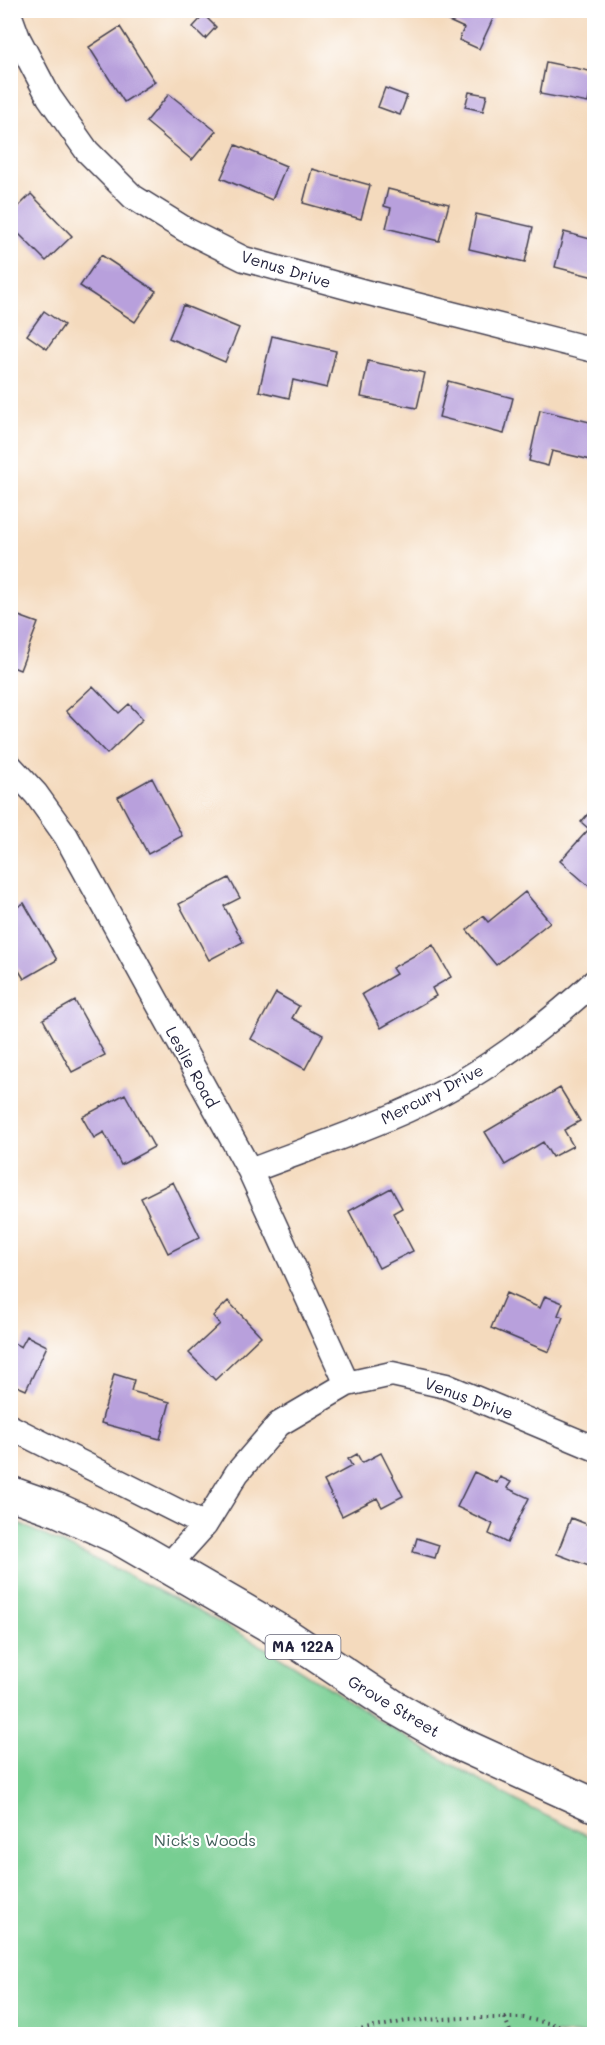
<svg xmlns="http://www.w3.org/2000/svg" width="605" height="2045" viewBox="0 0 605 2045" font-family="Mali,sans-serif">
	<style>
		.green { fill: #77ce92; stroke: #4c7866; stroke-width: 1.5 }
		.building { fill: #b8a0dc }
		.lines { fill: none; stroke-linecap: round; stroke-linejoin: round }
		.street-casing { stroke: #423e4e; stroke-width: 27 }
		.primary-casing { stroke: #423e4e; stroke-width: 36 }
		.path { stroke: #423e4e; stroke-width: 4; stroke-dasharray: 1.5 4.5; stroke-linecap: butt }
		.street { stroke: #fff; stroke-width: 24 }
		.primary { stroke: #fff; stroke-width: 33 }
		.labels { text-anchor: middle; stroke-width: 4.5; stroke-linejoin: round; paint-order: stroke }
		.shield { fill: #fff; stroke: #646476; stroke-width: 1.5 }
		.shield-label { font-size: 15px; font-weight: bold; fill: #22223b }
		.street-label { font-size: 16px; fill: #22223b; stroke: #fff }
		.park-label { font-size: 16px; fill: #405e59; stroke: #fff }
	</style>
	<rect width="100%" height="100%" fill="#fff"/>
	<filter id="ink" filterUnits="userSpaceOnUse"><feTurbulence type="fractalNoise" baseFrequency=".0167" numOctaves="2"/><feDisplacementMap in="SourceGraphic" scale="12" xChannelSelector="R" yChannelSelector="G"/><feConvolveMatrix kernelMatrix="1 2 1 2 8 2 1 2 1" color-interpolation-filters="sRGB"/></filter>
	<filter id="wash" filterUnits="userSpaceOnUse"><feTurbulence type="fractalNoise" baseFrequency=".008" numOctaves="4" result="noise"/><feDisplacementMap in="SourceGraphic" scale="24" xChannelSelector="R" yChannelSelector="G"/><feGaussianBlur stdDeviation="1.35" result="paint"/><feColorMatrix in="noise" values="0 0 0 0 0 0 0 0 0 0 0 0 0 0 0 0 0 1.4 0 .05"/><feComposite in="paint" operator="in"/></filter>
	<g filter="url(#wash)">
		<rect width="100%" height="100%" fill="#f4dabd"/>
		<!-- green -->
		<path class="green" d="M11 1520C98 1560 184 1601 267 1649 304 1671 339 1695 375 1718 446 1762 518 1805 594 1838V2034H11Z"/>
		<g id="blocks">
			<!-- building -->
			<path class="building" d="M432 10H497L479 49 459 40 464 28 431 13Z
				M204 15 216 27 205 39 193 27Z
				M120 27 155 82 124 102 89 47Z
				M546 62 594 72 588 103 540 94Z
				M385 88 407 96 400 115 378 107Z
				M469 92 487 95 483 111 465 107Z
				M169 94 216 131 192 160 146 122Z
				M236 145 286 166 272 200 221 178Z
				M312 169 370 185 361 219 303 203Z
				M388 189 449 204 439 241 386 228 391 208 384 206Z
				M31 194 72 236 46 261 10 225V215Z
				M476 214 533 227 525 262 469 249Z
				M564 232 594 240V277L555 267Z
				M101 255 156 291 135 322 80 286Z
				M183 305 239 328 225 362 169 338Z
				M44 311 64 325 47 349 27 335Z
				M272 336 336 351 327 388 293 380 289 398 259 391Z
				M368 361 425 373 417 408 361 397Z
				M448 381 513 398 504 434 439 417Z
				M540 410 594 423V445L591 460 552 451 548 466 529 461Z
				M16 615 38 623 20 670 10 666V625Z
				M93 686 119 713 129 704 143 719 107 754 66 711Z
				M152 778 182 836 148 854 118 797Z
				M594 807V882L590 887 560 861 589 829 581 822Z
				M229 878 240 898 224 906 243 942 209 960 179 904Z
				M525 892 550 922 496 965 467 930 483 916 488 922Z
				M24 903 57 960 24 979 10 956V911Z
				M433 945 451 977 432 988 436 996 381 1028 362 994 396 974 392 968Z
				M276 993 299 1006 292 1018 323 1035 305 1069 251 1039Z
				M75 1001 105 1055 72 1072 43 1019Z
				M560 1088 580 1121 564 1130 573 1146 552 1157 543 1142 505 1165 485 1132Z
				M125 1094 154 1147 121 1165 104 1132 94 1138 82 1117Z
				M173 1182 200 1237 168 1253 141 1198Z
				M391 1188 402 1208 393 1213 413 1251 379 1268 349 1211Z
				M506 1293 540 1308 545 1296 563 1303 558 1315 563 1317 549 1352 491 1328Z
				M228 1301 261 1336 215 1380 189 1353 220 1324 213 1316Z
				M27 1336 47 1346 26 1390 10 1383V1341L21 1347Z
				M114 1374 134 1380 131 1391 170 1402 160 1439 101 1423Z
				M381 1453 403 1496 382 1507 377 1498 342 1516 324 1481 352 1466 348 1459 357 1454 362 1463Z
				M474 1472 497 1483 500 1477 511 1482 507 1488 529 1498 507 1543 489 1534 493 1524 457 1507Z
				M571 1518 594 1527V1568L557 1554Z
				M417 1538 439 1545 435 1558 413 1552Z"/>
		</g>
	</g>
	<g filter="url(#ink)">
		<use href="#blocks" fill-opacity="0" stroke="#423e4e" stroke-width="1.5"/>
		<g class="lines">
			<defs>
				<path id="street" d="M10 16 18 38 49 97 87 151 133 197 186 230 244 259 365 292 594 350
					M10 766 36 794 66 836 250 1171 347 1384
					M250 1171C302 1151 356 1133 407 1110 477 1079 538 1033 594 982
					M10 1427 205 1525
					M168 1566 205 1525 237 1473 279 1424 347 1384 392 1374 446 1386 594 1448"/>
				<path id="primary" d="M10 1493 58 1510 117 1537 286 1635 394 1707 451 1740 594 1805"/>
			</defs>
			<!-- street casing -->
			<use href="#street" class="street-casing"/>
			<!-- primary casing -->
			<use href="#primary" class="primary-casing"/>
			<!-- path -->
			<path class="path" d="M505 2018 511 2034
				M338 2034 407 2021 461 2018H524L594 2033"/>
			<!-- street -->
			<use href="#street" class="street"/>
			<!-- primary -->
			<use href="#primary" class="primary"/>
		</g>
	</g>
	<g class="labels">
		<!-- shield labels -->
		<rect class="shield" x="265.5" y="1635" width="75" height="24" rx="4.5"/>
		<g class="shield-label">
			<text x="303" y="1652">MA 122A</text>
		</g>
		<!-- street labels -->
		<g class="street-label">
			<text transform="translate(286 269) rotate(17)" y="6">Venus Drive</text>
			<text transform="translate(192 1067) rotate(61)" y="6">Leslie Road</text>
			<text transform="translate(432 1094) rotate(-27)" y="6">Mercury Drive</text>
			<text transform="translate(469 1398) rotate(20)" y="6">Venus Drive</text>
			<text transform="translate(394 1706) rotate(31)" y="6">Grove Street</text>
		</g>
		<!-- park labels -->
		<g class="park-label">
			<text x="205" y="1846">Nick's Woods</text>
		</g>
	</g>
	<!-- margin -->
	<rect width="605" height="2045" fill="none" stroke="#fff" stroke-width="36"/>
</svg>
